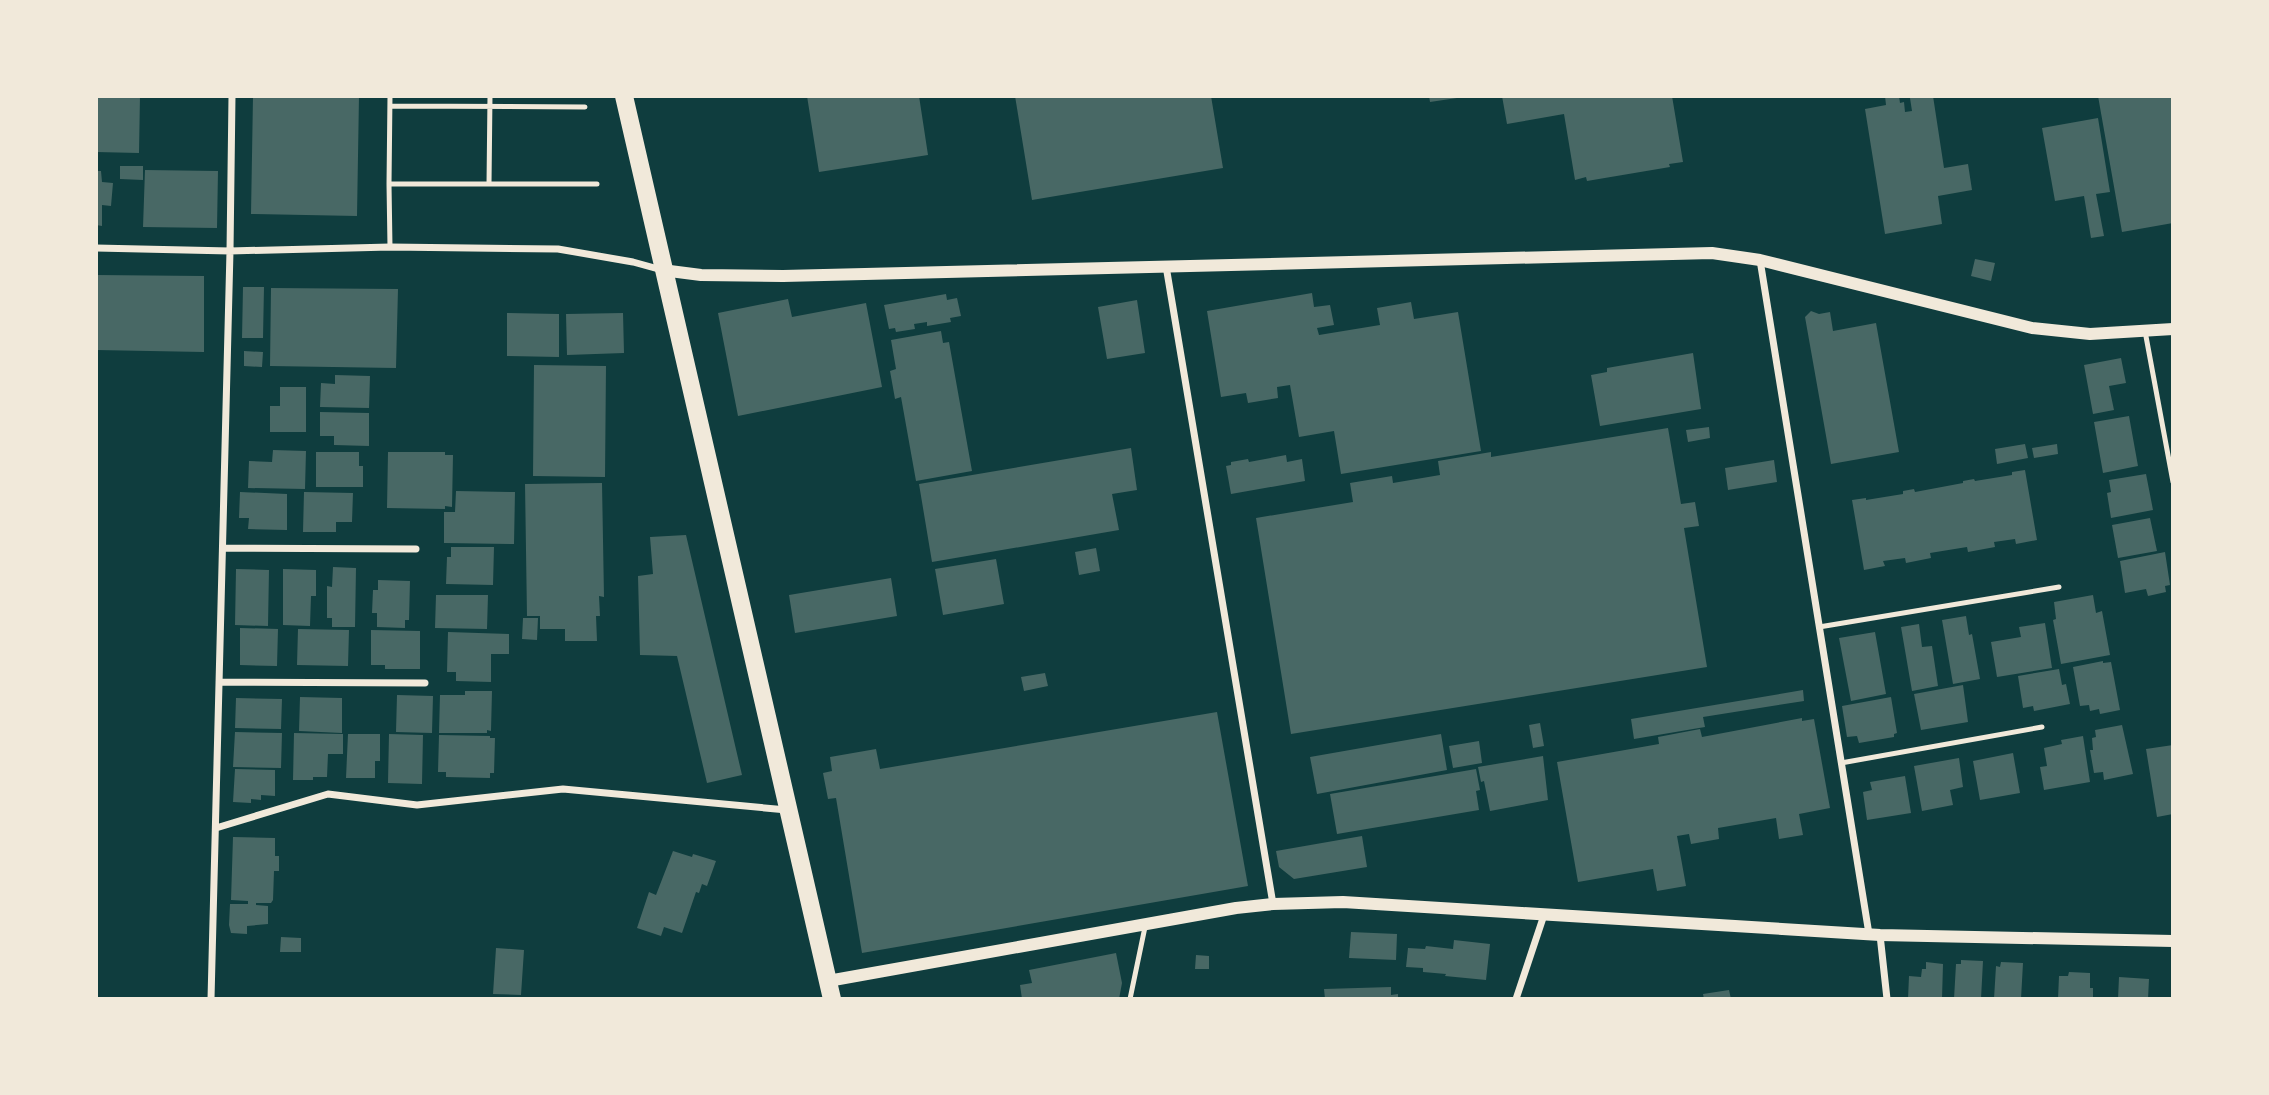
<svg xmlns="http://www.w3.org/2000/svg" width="2269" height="1095" viewBox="0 0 2269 1095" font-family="'Alegreya Sans',sans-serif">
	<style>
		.building { fill: #486865 }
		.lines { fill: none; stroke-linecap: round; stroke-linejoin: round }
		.service { stroke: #f1e9da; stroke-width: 5 }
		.minor { stroke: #f1e9da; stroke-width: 7 }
		.tertiary { stroke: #f1e9da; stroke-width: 12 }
		.primary { stroke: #f1e9da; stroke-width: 18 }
	</style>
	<rect width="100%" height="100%" fill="#0f3d3e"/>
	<!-- building -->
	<path class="building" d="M96 96H140L139 153 96 152Z
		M253 96H359L357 216 251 214Z
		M807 96H919L928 155 819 172Z
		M1015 96H1211L1223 168 1032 200Z
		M1429 96H1457V98L1430 102Z
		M1502 96H1672L1683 162 1669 164 1670 167 1587 181 1586 177 1575 180 1564 114 1507 124Z
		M1885 96H1899L1900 103 1904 102 1905 112 1912 111 1910 98 1933 96 1944 168 1968 164 1972 190 1938 196 1942 224 1885 234 1865 109 1886 105Z
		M2098 96H2173V223L2122 232Z
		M2098 118 2110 192 2096 194 2104 236 2091 238 2084 196 2055 201 2042 128Z
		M120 166H143V180L120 179Z
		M145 170 218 171 217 228 143 227Z
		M96 171H101L102 182 113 183 111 206 102 205V226L96 225Z
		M1975 259 1995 263 1991 281 1971 276Z
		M96 275 204 276V352L96 350Z
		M243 287H264L263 338H242Z
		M271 288 398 289 396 368 270 366Z
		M1312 293 1314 307 1330 305 1334 325 1317 328 1319 335 1380 325 1377 308 1411 302 1414 319 1458 312 1481 451 1341 474 1334 431 1299 437 1290 385 1277 387 1278 398 1248 403 1246 393 1221 397 1207 311Z
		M946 294 947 300 957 298 961 316 950 318 951 322 927 326V322L914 324 915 329 896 332 895 328 889 329 884 305Z
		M788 299 792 317 866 303 882 387 738 416 718 313Z
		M1137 300 1145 353 1107 359 1098 307Z
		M1811 311 1819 314 1830 312 1833 331 1876 323 1899 452 1831 464 1805 317Z
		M507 313 559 314V357L507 356Z
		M623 313 624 353 567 355 566 314Z
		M941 331 943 343 949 342 972 471 916 481 901 397 895 399 890 371 896 369 891 340Z
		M244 351 263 352 262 367 244 366Z
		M1693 353 1701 409 1600 426 1591 375 1607 372V368Z
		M2121 358 2126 383 2109 386 2114 410 2093 414 2084 365Z
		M534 365 606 366 605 477 533 476Z
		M335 375 370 376 369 408 320 407 321 383 335 384Z
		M280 387H306V432H270V406H280Z
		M320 412 369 413V446L334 445V436H320Z
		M2129 416 2138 466 2103 473 2094 422Z
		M1709 427 1710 438 1688 442 1686 430Z
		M1668 428 1681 504 1695 502 1699 526 1684 528 1707 667 1291 734 1256 518 1353 502 1350 483 1392 476 1393 483 1440 475 1438 461 1491 452V457Z
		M2025 444 2028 458 1997 464 1995 449Z
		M2057 444 2058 454 2034 458 2032 448Z
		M1131 448 1137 490 1112 494 1119 530 932 562 919 484Z
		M273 450 306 451 305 489 248 488 249 461 272 462Z
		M316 452H359V466H363V487H316Z
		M388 452H445V455H453L452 507 445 506V509L387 508Z
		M1286 455 1287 462 1302 459 1305 481 1231 494 1226 466 1231 465V462L1248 459 1249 462Z
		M1774 460 1777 482 1728 490 1725 468Z
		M2025 470 2037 540 2016 544 2015 539 1994 542 1995 547 1968 552 1967 547 1930 553 1931 558 1906 563 1905 558 1883 561 1885 566 1864 570 1852 500 1866 498V500L1903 494V491L1914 489 1915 492 1963 483V481L1974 479 1975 481 2012 475V472Z
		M2146 474 2153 510 2111 518 2107 493 2111 492 2109 480Z
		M602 483 604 597 599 596 600 616H596L597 641H565V629H540V616H527L525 484Z
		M456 491 515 492 514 544 444 543V512H455Z
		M240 492 287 494V530L248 529 249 518H239Z
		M304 492 353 493 352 522H336V532H303Z
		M2150 518 2157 551 2118 558 2112 525Z
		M686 535 742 775 707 783 677 656 640 655 638 576 653 574 650 537Z
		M451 547H494L493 585 446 584 447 557H451Z
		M1096 548 1100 571 1079 575 1075 552Z
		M2165 552 2170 585 2165 586 2166 592 2148 596 2146 589 2125 593 2120 561Z
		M996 559 1004 604 943 615 935 569Z
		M333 567 356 568 355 627H332V618H327V586L332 587Z
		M236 569 269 570 268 626 235 625Z
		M283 569 316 570V596H311L310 626 283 625Z
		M891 578 897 616 795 633 789 595Z
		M378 580 410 581 409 620H405V628L377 627V613H372L373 590H378Z
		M436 595H488L487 629 435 628Z
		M2093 595 2096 613 2102 611 2110 655 2061 664 2053 620 2056 619 2054 602Z
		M1966 616 1969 635 1972 634 1980 679 1953 684 1942 620Z
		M523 618H538L537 640 522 639Z
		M2045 623 2052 668 1997 677 1991 642 2021 637 2019 627Z
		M1919 624 1922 647 1932 646 1938 686 1912 691 1901 627Z
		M240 628 278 629 277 666 240 665Z
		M298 629 349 630 348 666 297 665Z
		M371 630 420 631V669H385V665H371Z
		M448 632 509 634V654H491V682L456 681V672H447Z
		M1875 632 1886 694 1851 701 1839 638Z
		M2103 661V663L2111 662 2120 710 2100 714 2099 709 2090 711 2089 705 2080 706 2073 667Z
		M2059 669 2062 685 2066 684 2070 704 2034 711 2033 706 2023 708 2018 676Z
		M1045 673 1048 686 1024 691 1021 677Z
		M1963 685 1968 722 1921 730 1914 694Z
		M1803 690 1804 701 1703 717 1705 727 1634 739 1631 719Z
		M465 691H492L491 731 487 730V733H439L440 695H465Z
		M397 695 433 696 432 733 396 732Z
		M300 697 342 698V733L299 731Z
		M1891 697 1897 733 1894 734V737L1859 743 1857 736 1847 737 1842 706Z
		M236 698 282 699 281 729 235 728Z
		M1217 712 1248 886 862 953 836 798 828 799 823 773 832 771 830 757 876 749 880 769Z
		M1802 718V721L1814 719 1830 808 1799 814 1803 835 1779 839 1776 818 1718 828 1719 839 1691 844 1689 834 1677 836 1686 886 1657 891 1653 869 1578 882 1557 762 1659 744 1658 737 1700 729 1702 737Z
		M1540 723 1544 746 1533 748 1529 725Z
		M2122 725 2133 774 2104 780 2103 772 2094 773 2090 750H2093L2092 738 2096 737 2095 730Z
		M235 732 282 733 281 768 233 767Z
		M294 733 343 734V754H328L327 777H313V780H293Z
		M348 734H380V761H375V778H346Z
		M389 734 423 735 422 784 388 783Z
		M1441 734 1447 770 1317 794 1310 757Z
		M439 735 490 736V738H495L494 773H490V778L446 777V772H438Z
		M2083 736 2090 782 2044 790 2040 767 2047 766 2044 748 2062 744 2061 740Z
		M1479 741 1482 763 1453 768 1449 746Z
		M2173 745V814L2157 817 2146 749Z
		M2013 753 2020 793 1980 800 1973 761Z
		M1543 756 1548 800 1490 811 1484 781 1481 782 1478 767Z
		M1959 758 1963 787 1950 790 1953 805 1922 811 1914 766Z
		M235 769 275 770V796L261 795V800L251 799V803L233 802Z
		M1476 769 1480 790 1476 791 1479 810 1337 834 1330 794Z
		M1905 776 1911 813 1867 820 1863 792 1872 790 1870 782Z
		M1362 836 1367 867 1294 879 1279 867 1276 851Z
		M233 837 275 838V856H279V871H274L273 900 271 903H256V905L268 906V924L247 926V934L231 933 229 925 230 904H248V901L231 900Z
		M673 851 692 857 693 854 716 861 707 886 702 884 699 893 696 892 682 933 664 927 661 936 637 928 649 892 656 895Z
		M1351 932 1397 934 1396 960 1349 958Z
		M281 937 301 938V952H280Z
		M1454 940 1490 944 1486 980 1445 976 1446 974 1423 972V968L1406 967 1408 948 1425 949 1426 946 1453 949Z
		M496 948 524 950 521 995 493 994Z
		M1116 953 1122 983 1119 999H1022L1020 985 1032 983 1029 970Z
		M1196 955 1209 956V969H1195Z
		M1961 960 1983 961 1981 999H1954L1956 964H1961Z
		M1926 962 1943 964 1942 999H1908L1909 976 1921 977 1922 969H1926Z
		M2001 962 2023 963 2021 999H1994L1996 966 2000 967Z
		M2069 972 2090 973V988H2093V999H2058L2059 976H2068Z
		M2119 977 2149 979 2148 999H2118Z
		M1391 987V995L1398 994V999H1325L1324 989Z
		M1729 990 1731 999H1704L1703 994Z"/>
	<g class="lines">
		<!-- service -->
		<path class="service" d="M390 96 389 184H597
			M390 106 585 107
			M389 184 390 247
			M489 184 490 96
			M2145 331 2173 482
			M1819 627 2059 587
			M1841 763 2042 727
			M1130 999 1145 927"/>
		<!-- minor -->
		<path class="minor" d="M96 248 230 251 390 247 558 249 633 262 662 270
			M1760 260 1869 934
			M1166 266 1273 904
			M223 548 416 549
			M219 682 425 683
			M216 828 328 794 417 805 563 789 787 810
			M1880 935 1887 999
			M211 999 230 251 232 96
			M1516 999 1544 915"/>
		<!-- tertiary -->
		<path class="tertiary" d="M662 270 701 275 783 276 1712 253 1760 260 2032 328 2090 334 2173 329
			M828 981 1236 908 1273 904 1343 902 1880 935 2173 941"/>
		<!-- primary -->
		<path class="primary" d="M624 96 832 999"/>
	</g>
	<!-- border -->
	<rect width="2269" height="1095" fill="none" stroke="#f1e9da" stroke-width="196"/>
</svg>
